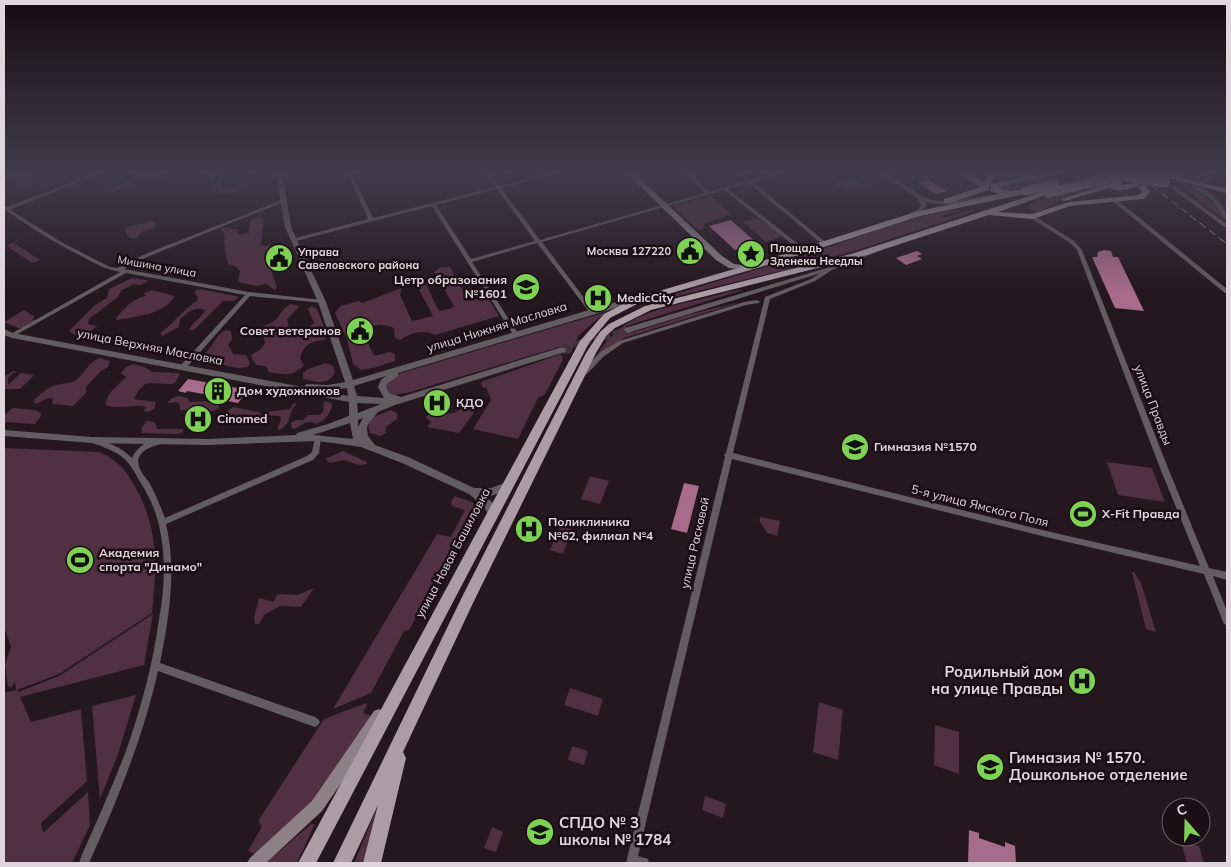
<svg xmlns="http://www.w3.org/2000/svg" width="1231" height="867" viewBox="0 0 1231 867" font-family="Mulish,sans-serif">
	<style>
		.green { fill: #503041 }
		.building { fill: #a76b8b }
		.lines { fill: none; stroke-linecap: round; stroke-linejoin: round }
		.tertiary-tunnel-far1 { stroke: #41343a; stroke-width: 7; stroke-dasharray: 7 3; stroke-linecap: butt }
		.tertiary-tunnel { stroke: #41343a; stroke-width: 9; stroke-dasharray: 9 4.5; stroke-linecap: butt }
		.minor { fill: #635c60; fill-rule: evenodd }
		.tertiary { fill: #635c60; fill-rule: evenodd }
		.secondary { fill: #8d8186; fill-rule: evenodd }
		.primary { fill: #ac9da5; fill-rule: evenodd }
		.rail { stroke: #b3a8ad; stroke-width: 1; stroke-dasharray: 8 4; stroke-linecap: butt }
		.primary-bridge { stroke: #ac9da5; stroke-width: 9 }
		.labels { text-anchor: middle; stroke-width: 5; stroke-linejoin: round; paint-order: stroke }
		.far-poi-label { font-size: 11px; font-weight: bold; fill: #e0d6db; stroke: #1b0e15; text-anchor: start }
		.far-street-label { font-size: 11px; fill: #e0d6db; stroke: #1b0e15 }
		.poi-label { font-size: 12px; font-weight: bold; fill: #e0d6db; stroke: #1b0e15; text-anchor: start }
		.street-label { font-size: 12px; fill: #e0d6db; stroke: #1b0e15 }
		.near-poi-label { font-size: 15px; font-weight: bold; fill: #e0d6db; stroke: #1b0e15; text-anchor: start }
	</style>
	<rect width="100%" height="100%" fill="#25171e"/>
	<!-- green -->
	<path class="green" d="M11 172H26L32 177 31 183 23 187 17 186 14 181 8 179 7 176H5V174Z
		M144 172H162L161 175 165 179 164 182 152 177 148 178 112 192 107 191 129 181 137 173Z
		M196 172H221L222 187 245 184 249 186C242 193 223 196 213 192L215 188 207 176Z
		M1056 174 1062 180 1008 192H1004L996 186Z
		M852 177 866 187 847 192 834 183Z
		M1115 181 1112 184 1066 196 1040 211 1032 210 1028 206C1037 195 1098 185 1115 181Z
		M1188 190 1202 194 1211 202 1216 203 1227 219V222L1200 202Z
		M710 195 731 214 703 224 706 228 698 230 672 206Z
		M962 209 942 216 945 218 972 209 975 211 857 250 801 266 649 303 623 313 649 302C704 285 759 269 814 252 862 236 910 215 962 209Z
		M261 217 263 222 261 245 270 246 272 249 265 254 277 287 275 290 266 284 256 286 238 282 240 271 235 266 228 264 225 251 224 232 221 231 222 228 227 227 237 230V235L249 233 250 222 254 218Z
		M756 218 776 230 781 237 766 242 743 222Z
		M152 221 156 224 155 228 143 231 136 238H130L125 232 126 227Z
		M24 236 14 243 40 260 32 263 7 246Z
		M441 267H450L469 301 487 296 499 316 435 335C422 329 412 333 400 340L395 338 394 328C383 325 377 323 367 329L365 336 374 356 390 352 395 354V361L373 368 361 370 353 364 347 339 335 313 340 306 359 301 362 303 402 288 400 295 412 321 433 316 419 290 418 284 425 282 439 311 450 309 454 306 434 272Z
		M132 278 146 280 147 282 140 285 134 284 121 291 118 297 89 319 88 324 97 326 86 336 75 335 69 331 95 305 107 298 109 289Z
		M201 289 240 297 234 301H223L194 330H189C193 321 202 318 205 310 195 306 188 312 180 319L179 327 162 336 160 333C174 324 182 310 197 301L198 297 195 294 196 290Z
		M152 290 175 296C165 314 135 317 116 320V318C124 309 132 299 145 296L144 293Z
		M743 290 626 326 631 333 691 314 744 301 624 338 598 354C620 315 662 308 702 299 715 296 730 290 743 290Z
		M291 304 300 306 287 319 289 328 294 332 309 327 314 323 308 309 311 306 317 309 327 335 324 340C310 341 304 345 300 358L304 365C293 377 284 375 269 372L266 366 256 365 251 357 252 354 260 350 265 343 262 328C265 324 268 325 273 322 280 317 282 307 291 304Z
		M24 310 35 317 32 319 35 321 21 329 4 322Z
		M606 312 579 335 570 354 564 353 559 347 407 393 393 395 385 391V383L398 374Z
		M226 330 231 331 232 340 228 344 233 354 246 355 250 363 248 367 238 368 208 362 205 353C213 347 216 334 226 330Z
		M561 354 563 360 545 394 538 398 518 439 473 429 491 400 486 387 483 388 481 382Z
		M99 358 110 361 108 367 101 371 86 387V393L73 406 52 404 53 399 48 398 36 404 33 401C40 394 47 388 56 385 64 383 69 384 76 380 85 373 88 363 99 358Z
		M326 363 333 366 335 373C327 386 316 382 303 379V373L308 369Z
		M133 364 144 367 153 372 180 373 175 383 171 384C151 385 145 376 134 399L156 402 154 409 148 412 144 411 146 407C130 404 124 410 105 405L109 394 126 377 121 373 126 367Z
		M13 371 18 373H13L8 378V385L21 373 34 375 20 389H4V377Z
		M179 396 188 398 189 402 205 401 219 405V408L214 411 180 410V405L177 402 167 403 172 398Z
		M324 401 332 403C332 412 325 421 316 424 303 418 303 428 292 429L291 423 296 420H303L308 415H319L323 412Z
		M294 403H297C296 405 293 407 292 410 289 418 288 427 279 430L277 428 281 420 280 416 264 415 266 412 290 409Z
		M467 405 474 409 473 414 459 433 427 427 431 422 425 417 431 414 454 413Z
		M233 407 259 412 261 415 257 417 227 418 226 412Z
		M13 408 35 410 41 413V416L35 424 4 422V415Z
		M390 410 397 413V419L386 427V433L380 436 370 433C364 414 379 417 390 410Z
		M147 421 155 422 157 429H183V432L178 434 141 433 142 427Z
		M4 448 99 452C116 459 125 469 134 485 159 527 157 566 152 613L59 674 17 690 18 692 59 676 153 614 144 665 20 697 31 722 81 709 87 781 41 823 43 833 88 792 90 825 72 863H4V693L16 690 15 681 11 688 8 686 5 664 11 647 4 627Z
		M343 451 367 462V464L359 465 344 460 330 463 325 459Z
		M1107 462 1152 468 1165 502 1118 495Z
		M590 476 609 481 600 504 581 499Z
		M455 496 479 505C481 512 474 528 468 533L423 609H420L409 630 404 631 371 693 333 709 437 534 451 537 465 510 452 506 451 502Z
		M761 517 780 521 777 536 767 533 759 520Z
		M560 526 572 529 563 554 550 550Z
		M1132 572H1134L1141 583 1156 632 1146 629Z
		M314 588 301 607 280 606 264 615 259 624H255L254 617 259 598 273 602 278 594 297 595Z
		M570 688 603 699 598 716 564 705Z
		M136 695 118 754 100 799 92 706Z
		M819 702 843 710 838 760 813 752Z
		M366 703 367 705 363 713 372 716 322 793 256 855 248 851 262 826 258 821 324 719Z
		M935 725 959 732V774L934 765Z
		M572 746 588 751 584 765 568 760Z
		M705 796 726 804 723 818 702 810Z
		M380 807 366 863H354L377 808Z
		M311 824H315L314 826 297 863H266Z
		M492 827 503 832 496 852 484 848Z
		M1181 843 1199 846 1204 863H1187Z"/>
	<!-- building -->
	<path class="building" d="M928 179 940 187 947 191 936 194 918 183Z
		M731 220 732 221 758 244 735 250 709 226Z
		M1104 250 1111 251 1113 257H1118L1144 311 1115 308 1092 257H1097L1098 252Z
		M917 251 922 254 917 256 922 259 906 265 896 258Z
		M188 379 210 383 248 390 238 403 228 401 230 399 187 391 186 393 178 391Z
		M684 483 699 486 687 533 671 529Z
		M969 830 979 833V838L1005 847V842L1015 846 1016 863H968Z"/>
	<g class="lines">
		<!-- tertiary-tunnel-far1 -->
		<path class="tertiary-tunnel-far1" d="M1157 172 1173 187
			M1181 172 1180 178 1185 189
			M584 343 628 330"/>
		<!-- tertiary-tunnel -->
		<path class="tertiary-tunnel" d="M562 350 588 342"/>
		<!-- minor -->
		<path class="minor" d="M347 172H351L373 218 495 187 484 172H488L499 186 555 172H561V173L501 188 540 240 705 193 683 172H687L709 191 746 181 736 172H740L750 180 779 172H785V173L753 182 828 244 825 246 823 245 749 183 728 189 806 250V252H802L724 190 542 242 594 311V313H590L537 243 472 262 519 335 516 337 514 336 432 206 296 241H292V239L368 219ZM497 189 535 241 471 259 436 205Z
			M998 172C1003 172 1007 175 1014 175 1023 176 1033 171 1042 172 1029 178 1010 182 998 172Z
			M1111 198H1115L1227 289V294L1225 293 1111 200Z
			M282 200 286 201 147 257 124 269 249 292 322 300 324 301V303L250 296 186 368H182L181 366 182 364 245 295 126 273 14 336 12 337 9 335 120 272C105 269 94 263 81 256 54 242 29 227 4 209V206L61 242 110 267 117 268 143 255Z
			M1033 215 1074 241 1082 250 1168 468 1209 568 1227 572V580L1213 576 1227 611V625L1224 624 1204 574 1042 536 732 459 638 856 648 859 649 863H626L725 457 724 455 726 453 765 297 811 279 830 267 832 266 835 268 815 281 770 299 733 453 1042 530 1200 566 1160 468 1077 250 1070 243 1031 218V216Z
			M757 300 760 302 759 303 746 305 623 343 603 357 585 376H583L580 374 599 353 619 341 744 302Z
			M318 435 320 436 321 438 319 453 313 460 166 524C177 570 169 617 160 663L315 717 318 719 320 722 318 725 315 727 158 671C143 738 117 801 89 863H79C83 850 90 838 95 825 106 801 116 776 126 751 141 708 153 664 159 619 164 592 166 563 161 536 158 515 150 497 139 480 134 471 129 462 121 456 111 449 100 446 90 442L89 440 90 438 92 437C107 442 121 447 132 458 137 446 149 439 161 440L162 442 161 444C149 447 133 453 140 469 142 474 146 478 149 482 155 493 160 505 165 518L307 456 312 452 315 438 316 436Z"/>
		<!-- tertiary -->
		<path class="tertiary" d="M98 172H105L4 212V208Z
			M276 172H282L291 227 326 302 353 380 640 295H646L647 297 646 299 398 373V376L387 384 386 387 389 393 401 397 559 348H565L566 350 565 352 395 405 378 412 368 424 367 428 368 436 375 445 408 457 474 488H491L507 482 510 483 512 486 510 489 491 496 484 495 491 501 498 515 496 518 493 519 490 518 484 507 469 494 402 463 361 447 318 441 208 445 92 443 4 436V430L92 437 208 439 296 435 297 433 328 424 349 416V402L12 338 4 335V329L13 333 303 387 307 384 328 385 345 382 318 302 285 227ZM386 376 381 380 378 387 384 398 357 396 354 386ZM347 388 348 396 318 390 328 391ZM357 403 381 404 358 413ZM363 418 358 427V420ZM350 423 353 439 313 435Z
			M878 172C892 171 915 196 933 200 952 204 973 197 992 195L995 197 992 199C970 201 947 208 925 202L927 205 922 211 910 218 908 217V215L918 209 921 205 917 198Z
			M1197 172H1203L1212 178 1209 182 1200 183V181L1206 178Z
			M1191 185C1204 185 1227 205 1227 219L1225 218 1211 199 1191 187Z
			M1171 186H1175L1227 224V229L1171 188Z
			M880 247 883 249 882 250 834 269 631 332 628 333 624 330 625 328 830 267Z"/>
		<!-- secondary -->
		<path class="secondary" d="M626 172H633L722 256 734 264 749 266V270L729 268 716 260Z
			M379 709 384 711 386 716 384 721 322 811 266 863H247L250 858 312 801 374 711Z"/>
		<!-- primary -->
		<path class="primary" d="M960 172H969L984 182 989 172H997L988 190 950 203H944V199L980 187Z
			M1048 172H1061L998 187C1009 194 1017 189 1029 189V193L920 216 774 263 641 302 610 318 589 343 316 863H298L580 341 604 314 635 298 768 259 915 212 999 194 991 191V184Z
			M1105 172H1111L1121 176 1122 185 1136 183 1140 185C1133 189 1116 192 1109 188L1065 201 1061 199 1115 182 1114 179 1105 175Z
			M1145 172H1157L1227 189V193Z
			M1140 185H1146L1150 192 1144 199 1070 206 1033 219 989 215 857 258 651 310 615 328 606 336 596 353 473 603 403 752 406 758 381 863H363L378 805 351 863H333L463 595 586 353 600 332 609 324 645 306 851 254 1045 191 1052 193 998 212 1032 214 1069 202 1139 195 1142 192 1139 187Z"/>
		<!-- rail -->
		<path class="rail" d="M1152 186 1227 244"/>
		<!-- primary-bridge -->
		<path class="primary-bridge" d="M1127 177 1165 183
			M1026 191 1055 184
			M1048 193 1136 172"/>
	</g>
	<!-- sky -->
	<linearGradient id="sky" x2="0" y2="1"><stop stop-color="#140d10"/><stop offset="0.59" stop-color="#403c4c"/><stop offset="1" stop-color="#403c4c" stop-opacity="0"/></linearGradient>
	<rect width="1231" height="293" fill="url(#sky)"/>
	<!-- icons -->
	<defs>
		<symbol id="civic-disc" viewBox="-11 -11 22 22"><circle r="9.5" fill="#7ed153" stroke="#1b0e15"/><path d="M-.6-6.5H3V-4.5H.6V-3L4-1V1h2V6H-6V1h2V-1L-.6-3ZM-1.2 2.5V6h2.4V2.5Z" fill="#111"/></symbol>
		<symbol id="sight-disc" viewBox="-11 -11 22 22"><circle r="9.5" fill="#7ed153" stroke="#1b0e15"/><path d="M0-6L1.8-2.2L6-1.7L2.9 1.2L3.7 5.4L0 3.3L-3.7 5.4L-2.9 1.2L-6-1.7L-1.8-2.2Z" fill="#111"/></symbol>
		<symbol id="school-disc" viewBox="-11 -11 22 22"><circle r="9.5" fill="#7ed153" stroke="#1b0e15"/><path d="M0-5L7-2L0 1L-7-2ZM-4 1L0 2.5L4 1V4Q0 6-4 4Z" fill="#111"/></symbol>
		<symbol id="hospital-disc" viewBox="-11 -11 22 22"><circle r="9.5" fill="#7ed153" stroke="#1b0e15"/><path d="M-5-5h3v3.5h4V-5h3V5h-3V1.5h-4V5h-3Z" fill="#111"/></symbol>
		<symbol id="building-disc" viewBox="-11 -11 22 22"><circle r="9.5" fill="#7ed153" stroke="#1b0e15"/><path d="M-4-6H4V6H1V3H-1V6H-4ZM-2.5-4.3h1.7v1.8h-1.7ZM.8-4.3h1.7v1.8H.8ZM-2.5-1h1.7V.8h-1.7ZM.8-1h1.7V.8H.8Z" fill="#111"/></symbol>
		<symbol id="stadium-disc" viewBox="-11 -11 22 22"><circle r="9.5" fill="#7ed153" stroke="#1b0e15"/><path d="M0-5a6.5 5 0 1 0 0 10a6.5 5 0 1 0 0-10ZM-3.5-1.8h7v3.6h-7Z" fill="#111"/></symbol>
	</defs>
	<g fill-rule="evenodd">
		<use href="#civic-disc" x="674" y="235" width="32" height="32"/>
		<use href="#sight-disc" x="735" y="238" width="32" height="32"/>
		<use href="#civic-disc" x="263" y="242" width="32" height="32"/>
		<use href="#school-disc" x="510" y="271" width="32" height="32"/>
		<use href="#hospital-disc" x="582" y="282" width="32" height="32"/>
		<use href="#civic-disc" x="344" y="315" width="32" height="32"/>
		<use href="#building-disc" x="202" y="375" width="32" height="32"/>
		<use href="#hospital-disc" x="421" y="387" width="32" height="32"/>
		<use href="#hospital-disc" x="182" y="403" width="32" height="32"/>
		<use href="#school-disc" x="839" y="431" width="32" height="32"/>
		<use href="#stadium-disc" x="1067" y="498" width="32" height="32"/>
		<use href="#hospital-disc" x="513" y="513" width="32" height="32"/>
		<use href="#stadium-disc" x="64" y="544" width="32" height="32"/>
		<use href="#hospital-disc" x="1066" y="665" width="32" height="32"/>
		<use href="#school-disc" x="974" y="751" width="32" height="32"/>
		<use href="#school-disc" x="524" y="816" width="32" height="32"/>
	</g>
	<g class="labels">
		<!-- far-poi labels -->
		<g class="far-poi-label">
			<text x="770" y="252">Площадь<tspan x="770" dy="13">Зденека Неедлы</tspan></text>
			<text x="671" y="255" text-anchor="end">Москва 127220</text>
			<text x="298" y="256">Управа<tspan x="298" dy="13">Савеловского района</tspan></text>
		</g>
		<!-- far-street labels -->
		<g class="far-street-label">
			<text transform="translate(157 266) rotate(10)" y="4">Мишина улица</text>
		</g>
		<!-- poi labels -->
		<g class="poi-label">
			<text x="507" y="284" text-anchor="end">Цетр образования<tspan x="507" dy="14">№1601</tspan></text>
			<text x="617" y="302">MedicCity</text>
			<text x="341" y="335" text-anchor="end">Совет ветеранов</text>
			<text x="237" y="395">Дом художников</text>
			<text x="456" y="407">КДО</text>
			<text x="217" y="423">Cinomed</text>
			<text x="874" y="451">Гимназия №1570</text>
			<text x="1102" y="518">X-Fit Правда</text>
			<text x="548" y="526">Поликлиника<tspan x="548" dy="14">№62, филиал №4</tspan></text>
			<text x="99" y="557">Академия<tspan x="99" dy="14">спорта "Динамо"</tspan></text>
		</g>
		<!-- street labels -->
		<g class="street-label">
			<text transform="translate(497 327) rotate(-17)" y="4">улица Нижняя Масловка</text>
			<text transform="translate(150 347) rotate(11)" y="4">улица Верхняя Масловка</text>
			<text transform="translate(1153 405) rotate(69)" y="4">улица Правды</text>
			<text transform="translate(980 506) rotate(14)" y="4">5-я улица Ямского Поля</text>
			<text transform="translate(695 543) rotate(-77)" y="4">улица Расковой</text>
			<text transform="translate(453 553) rotate(-62)" y="4">улица Новая Башиловка</text>
		</g>
		<!-- near-poi labels -->
		<g class="near-poi-label">
			<text x="1063" y="677" text-anchor="end">Родильный дом<tspan x="1063" dy="17">на улице Правды</tspan></text>
			<text x="1009" y="763">Гимназия № 1570.<tspan x="1009" dy="17">Дошкольное отделение</tspan></text>
			<text x="559" y="828">СПДО № 3<tspan x="559" dy="17">школы № 1784</tspan></text>
		</g>
	</g>
	<!-- border -->
	<rect width="1231" height="867" fill="none" stroke="#e0d6db" stroke-width="10"/>
	<!-- north arrow -->
	<g transform="translate(1186 822) rotate(340)"><circle r="24" fill="#1b0e15" stroke="#6a5e64"/>
	<path d="M0-4L9 19L0 12L-9 19Z" fill="#7ed153"/>
	<text y="-8" font-size="14" font-weight="bold" text-anchor="middle" fill="#e0d6db">С</text>
	</g>
</svg>
